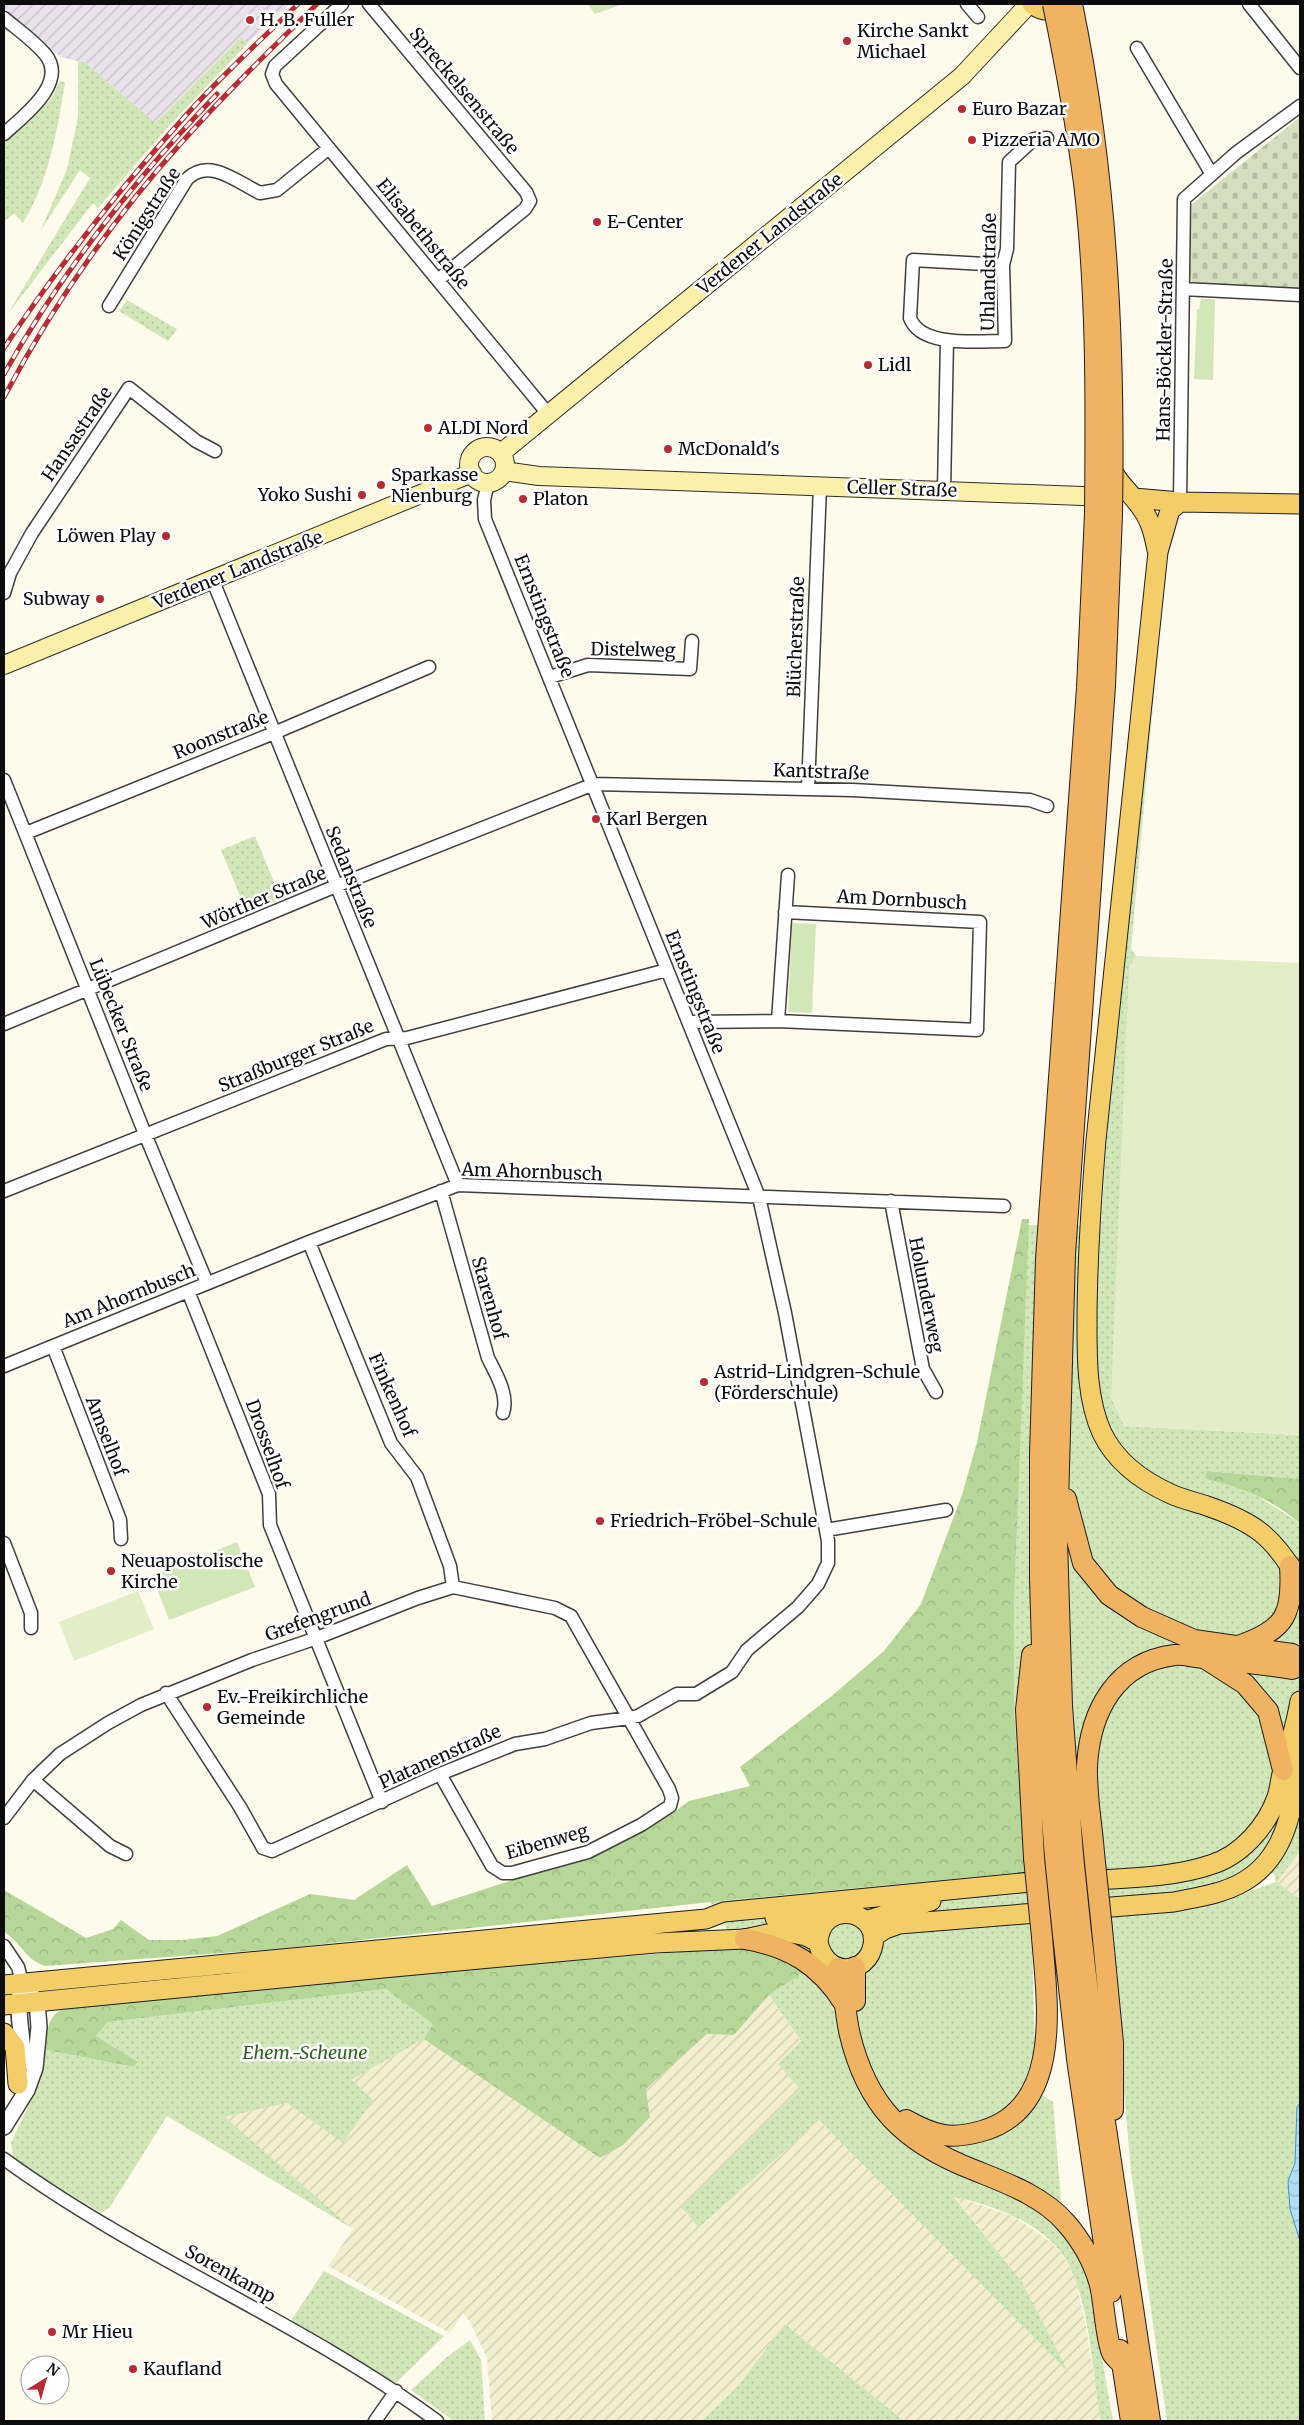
<svg xmlns="http://www.w3.org/2000/svg" width="1304" height="2425" viewBox="0 0 1304 2425" font-family="Merriweather,serif">
	<style>
		.industrial { fill: url(#industrial-furrows) }
		.farmland { fill: url(#farmland-furrows) }
		.grass { fill: url(#grass-dots); fill-rule: evenodd }
		.forest { fill: url(#forest-crowns) }
		.cemetery { fill: url(#cemetery-stones) }
		.park { fill: #d1e7b8 }
		.pitch { fill: #e3eec9 }
		.water { fill: url(#water-waves); stroke: #3d94c7 }
		.lines { fill: none; stroke-linecap: round; stroke-linejoin: round }
		.minor-casing { stroke: #3f3f3f; stroke-width: 15 }
		.tertiary-casing { stroke: #3f3f3f; stroke-width: 18 }
		.secondary-casing { stroke: #2e2e2e; stroke-width: 20 }
		.primary-casing { stroke: #1d1d1d; stroke-width: 21 }
		.trunk-casing { stroke: #1d1d1d; stroke-width: 22 }
		.minor { stroke: #fff; stroke-width: 12 }
		.tertiary { stroke: #fff; stroke-width: 15 }
		.secondary { stroke: #fbf0aa; stroke-width: 18 }
		.primary { stroke: #f3cd68; stroke-width: 19 }
		.trunk { stroke: #f0b361; stroke-width: 20 }
		.rail-casing { stroke: #b62b35; stroke-width: 5 }
		.rail { stroke: #fff; stroke-width: 3; stroke-dasharray: 9; stroke-linecap: butt }
		.trunk-bridge-casing { stroke: #1d1d1d; stroke-width: 22; stroke-linecap: butt }
		.trunk-bridge { stroke: #f0b361; stroke-width: 20 }
		.poi-dot { fill: #b62b35; stroke: #fff; stroke-width: 2 }
		.labels { text-anchor: middle; stroke-width: 5; stroke-linejoin: round; paint-order: stroke }
		.poi-label { font-size: 18px; fill: #0c0c0c; stroke: #fff; text-anchor: start }
		.street-label { font-size: 18px; fill: #0c0c0c; stroke: #fff }
		.park-label { font-size: 18px; font-style: italic; fill: #2f6120; stroke: #fff }
	</style>
	<defs>
		<pattern id="industrial-furrows" width="10" height="10" patternUnits="userSpaceOnUse" patternTransform="scale(1.25)"><rect width="10" height="10" fill="#e9e1eb"/><path d="M-1 1l2-2M0 10L10 0M9 11l2-2" fill="none" stroke="#c7c0c8"/></pattern>
		<pattern id="farmland-furrows" width="10" height="10" patternUnits="userSpaceOnUse" patternTransform="scale(1.25)"><rect width="10" height="10" fill="#f3eece"/><path d="M-1 1l2-2M0 10L10 0M9 11l2-2" fill="none" stroke="#cfcbb0"/></pattern>
		<pattern id="grass-dots" width="8" height="8" patternUnits="userSpaceOnUse" patternTransform="scale(1.25)"><rect width="8" height="8" fill="#d1e7b8"/><path d="M2 2h.1M6 6h.1" fill="none" stroke="#b2c59d" stroke-width="1.8" stroke-linecap="round"/></pattern>
		<pattern id="forest-crowns" width="20" height="18" patternUnits="userSpaceOnUse" patternTransform="scale(1.25)"><rect width="20" height="18" fill="#b6d798"/><path d="M2 6a3 3 0 1 1 6 0M12 15a3 3 0 1 1 6 0" fill="none" stroke="#9bb782"/></pattern>
		<pattern id="cemetery-stones" width="16" height="16" patternUnits="userSpaceOnUse" patternTransform="scale(1.25)"><rect width="16" height="16" fill="#d5dfbf"/><path d="M2 7V4a2 2 0 0 1 4 0v3zM10 15v-3a2 2 0 0 1 4 0v3z" fill="#b6bea3"/></pattern>
		<pattern id="water-waves" width="16" height="10" patternUnits="userSpaceOnUse" patternTransform="scale(1.25)"><rect width="16" height="10" fill="#b3ddf3"/><path d="M0 5q4-4 8 0t8 0" fill="none" stroke="#99bccf"/></pattern>
	</defs>
	<rect width="100%" height="100%" fill="#fefaec"/>
	<!-- industrial -->
	<path class="industrial" d="M4 4H290L248 43 241 37 155 123 86 63 61 57 4 9Z"/>
	<!-- farmland -->
	<path class="farmland" d="M1300 1846V1899L1277 1882 1298 1854Z
		M769 1995 801 2042 800 2089 681 2208 700 2228 819 2120 1068 2371 1022 2282 954 2196 1015 2217 1052 2243 1064 2257 1075 2277 1086 2327 1101 2421H904L785 2324 738 2386 702 2421H492L487 2358 470 2322 463 2313 450 2333 328 2266 353 2229 224 2117 287 2103 351 2080 424 2039 600 2158 650 2117 646 2089 707 2034 734 2035Z"/>
	<!-- grass -->
	<path class="grass" d="M241 37 248 43 168 127 98 208 93 203 7 315 90 178 80 170 41 230 67 169 78 117V61L86 63 155 123Z
		M60 81 65 83C57 131 49 181 23 223L14 213 4 222V142L51 99Z
		M127 300 177 329 168 341 119 311Z
		M1152 650H1158L1131 949 1136 956 1129 968 1125 1426 1300 1435V1479L1208 1471 1205 1479 1236 1486 1256 1495 1300 1523V1846L1298 1854 1277 1882 1300 1899V2103L1297 2107 1295 2163 1288 2181 1300 2241V2421H1167L1131 2171 1103 1853 1025 1859 1014 1711V1605L1028 1225 1101 1226 1109 1102ZM1269 1870 1274 1874 1276 1882 1218 1902Z
		M255 836 281 899 247 913 221 850Z
		M1026 1872 1032 1939 1035 2058 1026 2085 1053 2102 1064 2236 1078 2255 1088 2278 1113 2421H1101C1092 2374 1090 2298 1065 2258 1043 2223 993 2205 954 2197L1022 2282 1069 2373 819 2120 699 2228 681 2207 800 2089 778 2064 801 2041 769 1995 806 1970 739 1947 710 1902Z
		M386 1989 434 2024 424 2039 351 2080 373 2100 343 2143 287 2103 225 2117 353 2229 167 2116 110 2207 101 2213 21 2164 13 2155 11 2143 36 2090 46 2050 134 2067 138 2063 96 2036 108 2022Z
		M324 2271 444 2336 396 2383 290 2322Z
		M785 2324 904 2421H702L738 2386Z
		M470 2340 481 2360 485 2421H454L411 2390 447 2357Z"/>
	<!-- forest -->
	<path class="forest" d="M1022 1219H1029L1014 1605V1711L1026 1872 710 1902 278 1949 45 1966C24 1959 22 1943 4 1932V1890L86 1938 113 1929 121 1920 149 1940H182L217 1936 310 1894 354 1900 407 1865 432 1906 600 1852 667 1817 689 1801 750 1786 740 1767 833 1695 884 1651 921 1604 962 1495 977 1442Z
		M1207 1471 1300 1479V1523C1270 1499 1243 1487 1205 1479Z
		M739 1947 775 1952 807 1970 769 1995 734 2035 707 2034 646 2089 650 2117 623 2145 600 2158 424 2039 433 2024 386 1989 108 2022 96 2036 138 2062 134 2067 46 2050C47 2033 46 2018 62 2009L403 1975Z"/>
	<!-- cemetery -->
	<path class="cemetery" d="M1300 117V292L1192 283 1189 268 1192 204Z"/>
	<!-- park -->
	<path class="park" d="M588 4H623L595 14Z
		M1201 299H1215L1213 380 1194 379 1197 309H1199Z
		M792 923 816 924 812 1013 788 1012Z
		M237 1542 255 1587 169 1620 152 1576Z"/>
	<!-- pitch -->
	<path class="pitch" d="M1136 956 1300 963V1435L1124 1426 1111 1398 1129 968Z
		M138 1591 154 1629 74 1661 59 1622Z"/>
	<!-- water -->
	<path class="water" d="M1300 2103V2241L1290 2209 1288 2181 1295 2163 1297 2107Z"/>
	<g class="lines">
		<defs>
			<path id="minor" d="M342 4 275 66 272 74 276 84 549 415
				M369 4 526 192 530 201 525 209 438 280
				M967 4 978 17
				M1249 4 1300 68
				M4 18C17 29 33 40 45 54 69 83 23 116 4 134
				M1137 48 1211 173
				M1003 265 913 260 910 318C921 348 979 341 1005 341L1003 265 1007 249 1009 162 1034 139 1047 138
				M1183 289 1300 295
				M109 306 187 179C209 157 237 182 260 193L277 190 329 148
				M944 490 947 340
				M1180 502 1184 199 1236 153 1300 106
				M213 581 458 1185
				M4 593 10 573 32 533 129 388 196 441 215 451
				M550 677 588 665 690 669 692 641
				M4 780 145 1134 207 1283
				M808 789 820 486
				M26 833 274 733 429 667
				M778 1021 788 875
				M689 1022 778 1021 977 1030 980 922 785 912
				M4 1024 336 886 594 784 853 790 1030 800 1047 806
				M4 1191 386 1039 407 1038 667 970
				M441 1191 488 1358C496 1374 509 1395 503 1413
				M891 1201 923 1369 936 1392
				M309 1242 391 1443 417 1477 450 1566 453 1587
				M188 1291 269 1494 270 1525 382 1802
				M53 1346 120 1520 121 1539
				M4 1366 309 1242 458 1185 1004 1206
				M826 1530 946 1510
				M4 1543 31 1613V1628
				M166 1693 240 1807 263 1848 272 1851 440 1774 515 1744 545 1739 591 1723 629 1718 638 1716 677 1694H696L732 1672 747 1650 798 1607 818 1584 828 1563V1541L785 1313 759 1197 485 519 484 500 488 483
				M33 1780 110 1846 126 1854
				M4 1818 33 1780 60 1754 108 1723 141 1705 252 1660 314 1639 418 1598 453 1587 555 1608 571 1616 669 1789 672 1798 670 1806 641 1825 588 1852 512 1873H503L492 1866 440 1774
				M4 1946 18 1967 22 1982
				M4 2159C141 2259 301 2321 437 2421
				M375 2421 396 2391"/>
			<path id="tertiary" d="M20 1993C16 2016 24 2039 23 2062
				M4 2127 27 2090 35 2068 39 2027 37 2002 22 1982"/>
			<path id="secondary" d="M469 465a18 18 0 1 1 36 0a18 18 0 1 1-36 0Z
				M501 453 962 76 1029 4
				M504 471 539 476 1109 497
				M4 665 472 473"/>
			<path id="primary" d="M1032 4C1042 12 1056 13 1067 6
				M1110 464C1115 482 1132 493 1142 509 1151 521 1154 535 1157 550
				M1134 498 1180 502 1300 504
				M1180 502 1170 510 1158 552 1096 1140C1091 1202 1087 1263 1087 1325 1087 1360 1087 1400 1102 1433 1116 1462 1142 1481 1171 1494 1182 1499 1195 1502 1207 1506 1254 1522 1273 1536 1298 1579
				M1082 1881C1122 1878 1172 1878 1210 1865 1241 1856 1267 1826 1277 1797 1280 1788 1280 1779 1283 1771 1289 1746 1296 1725 1300 1701
				M775 1918 789 1916 826 1920
				M865 1921 931 1901
				M873 1937 885 1929 899 1924 1174 1902C1198 1897 1222 1894 1243 1882 1291 1855 1298 1791 1295 1743
				M4 1985 706 1919 724 1912 1051 1880
				M4 2005 383 1968 655 1943 745 1939 767 1934 792 1933 806 1936 818 1942C822 1961 838 1975 858 1966 865 1962 870 1956 872 1949 884 1911 822 1896 818 1942
				M4 2033 15 2047 18 2084"/>
			<path id="trunk" d="M1066 1499 1083 1563 1109 1595 1142 1617 1194 1640 1292 1654 1300 1659
				M1241 1645C1286 1629 1293 1614 1290 1566
				M1032 1655 1026 1710 1034 1858
				M1206 1659 1245 1684 1268 1711 1283 1770
				M1094 1853C1092 1825 1086 1794 1087 1766 1090 1711 1116 1662 1175 1655 1185 1654 1195 1658 1205 1658 1234 1661 1263 1664 1292 1669L1300 1666
				M1073 1855 1062 1706 1057 1540 1065 1254 1105 686 1112 515
				M1055 1857 1044 1717 1040 1578V1454L1046 1259 1087 688 1095 514
				M1102 1929 1113 2043V2110
				M1081 1932 1096 2062 1150 2421
				M1063 1935 1077 2059 1111 2292
				M745 1939C790 1947 819 1964 844 2003
				M838 1968C844 1989 845 2010 849 2031 866 2106 904 2143 974 2170 1006 2183 1043 2196 1066 2223 1081 2240 1094 2263 1100 2285 1104 2302 1106 2340 1112 2353 1114 2357 1119 2361 1122 2364
				M855 2001V1967
				M906 2120C935 2136 950 2140 982 2131 1064 2108 1047 2001 1042 1937
				M1120 2350 1131 2421"/>
		</defs>
		<!-- minor casing -->
		<use href="#minor" class="minor-casing"/>
		<!-- tertiary casing -->
		<use href="#tertiary" class="tertiary-casing"/>
		<!-- secondary casing -->
		<use href="#secondary" class="secondary-casing"/>
		<!-- primary casing -->
		<use href="#primary" class="primary-casing"/>
		<!-- trunk casing -->
		<use href="#trunk" class="trunk-casing"/>
		<!-- minor -->
		<use href="#minor" class="minor"/>
		<!-- tertiary -->
		<use href="#tertiary" class="tertiary"/>
		<!-- secondary -->
		<use href="#secondary" class="secondary"/>
		<!-- primary -->
		<use href="#primary" class="primary"/>
		<!-- trunk -->
		<use href="#trunk" class="trunk"/>
		<defs>
			<path id="rail" d="M4 348C59 265 121 187 188 113 222 75 261 40 298 4
				M4 374C62 271 135 179 217 94
				M4 397C53 305 112 220 182 142 225 94 271 49 317 4"/>
		</defs>
		<!-- rail casing -->
		<use href="#rail" class="rail-casing"/>
		<!-- rail -->
		<use href="#rail" class="rail"/>
		<defs>
			<path id="trunk-bridge" d="M1053 4C1065 63 1076 123 1084 183 1097 293 1096 404 1095 514
				M1072 4C1107 174 1115 342 1112 515
				M1094 1853 1102 1929
				M1073 1855 1081 1932
				M1055 1857 1063 1935
				M1034 1858 1042 1937"/>
		</defs>
		<!-- trunk-bridge casing -->
		<use href="#trunk-bridge" class="trunk-bridge-casing"/>
		<!-- trunk-bridge -->
		<use href="#trunk-bridge" class="trunk-bridge"/>
	</g>
	<!-- markers -->
	<g class="poi-dot">
		<circle cx="250" cy="20" r="5"/>
		<circle cx="847" cy="41" r="5"/>
		<circle cx="962" cy="109" r="5"/>
		<circle cx="972" cy="140" r="5"/>
		<circle cx="597" cy="222" r="5"/>
		<circle cx="868" cy="365" r="5"/>
		<circle cx="428" cy="428" r="5"/>
		<circle cx="668" cy="449" r="5"/>
		<circle cx="381" cy="485" r="5"/>
		<circle cx="362" cy="495" r="5"/>
		<circle cx="523" cy="499" r="5"/>
		<circle cx="166" cy="536" r="5"/>
		<circle cx="100" cy="599" r="5"/>
		<circle cx="596" cy="819" r="5"/>
		<circle cx="704" cy="1382" r="5"/>
		<circle cx="600" cy="1521" r="5"/>
		<circle cx="111" cy="1571" r="5"/>
		<circle cx="207" cy="1707" r="5"/>
		<circle cx="52" cy="2332" r="5"/>
		<circle cx="133" cy="2369" r="5"/>
	</g>
	<g class="labels">
		<!-- poi labels -->
		<g class="poi-label">
			<text x="260" y="26">H. B. Fuller</text>
			<text x="857" y="37">Kirche Sankt<tspan x="857" dy="21">Michael</tspan></text>
			<text x="972" y="115">Euro Bazar</text>
			<text x="982" y="146">Pizzeria AMO</text>
			<text x="607" y="228">E-Center</text>
			<text x="878" y="371">Lidl</text>
			<text x="438" y="434">ALDI Nord</text>
			<text x="678" y="455">McDonald's</text>
			<text x="391" y="481">Sparkasse<tspan x="391" dy="21">Nienburg</tspan></text>
			<text x="352" y="501" text-anchor="end">Yoko Sushi</text>
			<text x="533" y="505">Platon</text>
			<text x="156" y="542" text-anchor="end">Löwen Play</text>
			<text x="90" y="605" text-anchor="end">Subway</text>
			<text x="606" y="825">Karl Bergen</text>
			<text x="714" y="1378">Astrid-Lindgren-Schule<tspan x="714" dy="21">(Förderschule)</tspan></text>
			<text x="610" y="1527">Friedrich-Fröbel-Schule</text>
			<text x="121" y="1567">Neuapostolische<tspan x="121" dy="21">Kirche</tspan></text>
			<text x="217" y="1703">Ev.-Freikirchliche<tspan x="217" dy="21">Gemeinde</tspan></text>
			<text x="62" y="2338">Mr Hieu</text>
			<text x="143" y="2375">Kaufland</text>
		</g>
		<!-- street labels -->
		<g class="street-label">
			<text transform="translate(464 91) rotate(50)" y="6">Spreckelsenstraße</text>
			<text transform="translate(147 214) rotate(-57)" y="6">Königstraße</text>
			<text transform="translate(423 234) rotate(51)" y="6">Elisabethstraße</text>
			<text transform="translate(770 234) rotate(-39)" y="6">Verdener Landstraße</text>
			<text transform="translate(989 272) rotate(-89)" y="6">Uhlandstraße</text>
			<text transform="translate(1165 350) rotate(-89)" y="6">Hans-Böckler-Straße</text>
			<text transform="translate(77 434) rotate(-56)" y="6">Hansastraße</text>
			<text transform="translate(902 489) rotate(2)" y="6">Celler Straße</text>
			<text transform="translate(238 570) rotate(-22)" y="6">Verdener Landstraße</text>
			<text transform="translate(544 616) rotate(68)" y="6">Ernstingstraße</text>
			<text transform="translate(796 637) rotate(-88)" y="6">Blücherstraße</text>
			<text transform="translate(633 650) rotate(1)" y="6">Distelweg</text>
			<text transform="translate(221 735) rotate(-22)" y="6">Roonstraße</text>
			<text transform="translate(821 772) rotate(2)" y="6">Kantstraße</text>
			<text transform="translate(351 877) rotate(68)" y="6">Sedanstraße</text>
			<text transform="translate(264 898) rotate(-23)" y="6">Wörther Straße</text>
			<text transform="translate(902 900) rotate(3)" y="6">Am Dornbusch</text>
			<text transform="translate(695 992) rotate(68)" y="6">Ernstingstraße</text>
			<text transform="translate(121 1025) rotate(68)" y="6">Lübecker Straße</text>
			<text transform="translate(296 1056) rotate(-22)" y="6">Straßburger Straße</text>
			<text transform="translate(532 1172) rotate(2)" y="6">Am Ahornbusch</text>
			<text transform="translate(926 1295) rotate(79)" y="6">Holunderweg</text>
			<text transform="translate(129 1296) rotate(-22)" y="6">Am Ahornbusch</text>
			<text transform="translate(489 1298) rotate(74)" y="6">Starenhof</text>
			<text transform="translate(392 1395) rotate(66)" y="6">Finkenhof</text>
			<text transform="translate(106 1436) rotate(69)" y="6">Amselhof</text>
			<text transform="translate(267 1444) rotate(70)" y="6">Drosselhof</text>
			<text transform="translate(318 1617) rotate(-20)" y="6">Grefengrund</text>
			<text transform="translate(440 1757) rotate(-24)" y="6">Platanenstraße</text>
			<text transform="translate(547 1842) rotate(-16)" y="6">Eibenweg</text>
			<text transform="translate(230 2274) rotate(29)" y="6">Sorenkamp</text>
		</g>
		<!-- park labels -->
		<g class="park-label">
			<text x="305" y="2059">Ehem.-Scheune</text>
		</g>
	</g>
	<!-- border -->
	<rect width="1304" height="2425" fill="none" stroke="#0c0c0c" stroke-width="10"/>
	<!-- north arrow -->
	<g transform="translate(45 2380) rotate(37)"><circle r="24" fill="#ffffff" stroke="#9e9e9e"/>
	<path d="M0-4L9 19L0 12L-9 19Z" fill="#b62b35"/>
	<text y="-8" font-size="14" font-weight="bold" text-anchor="middle" fill="#0c0c0c">N</text>
	</g>
</svg>
